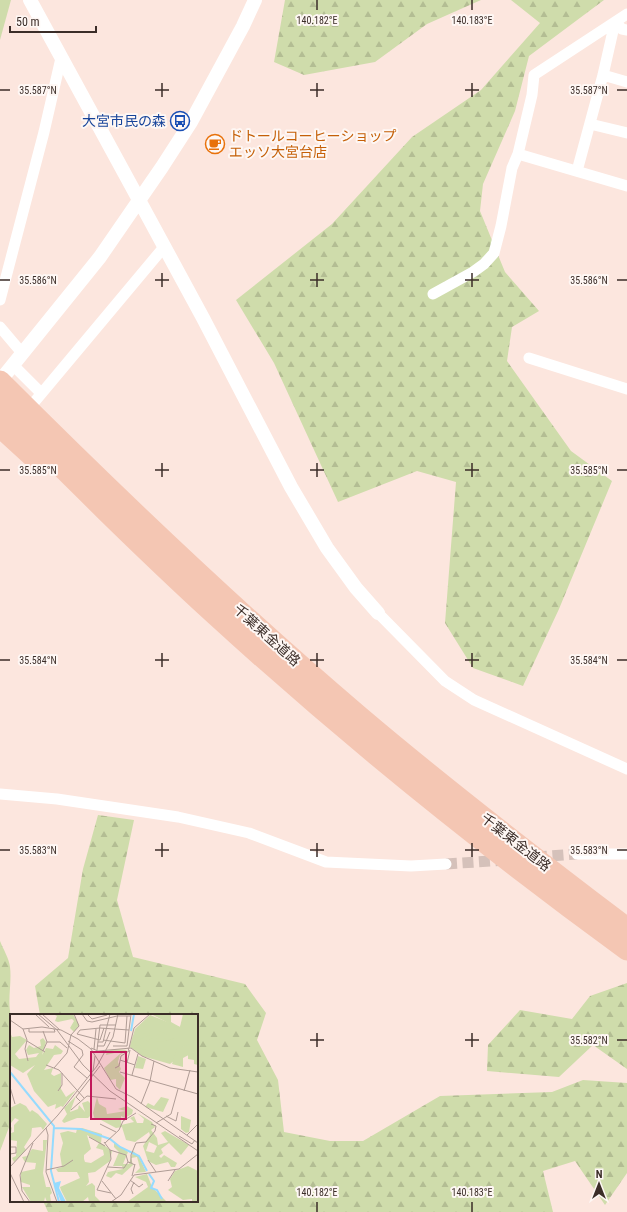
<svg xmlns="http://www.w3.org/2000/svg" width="627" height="1212" viewBox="0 0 627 1212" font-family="'Roboto Condensed','Noto Sans JP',sans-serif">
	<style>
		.forest { fill: url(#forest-firs) }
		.pitch { fill: #cfdcab }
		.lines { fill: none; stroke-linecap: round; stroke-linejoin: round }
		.minor-tunnel { stroke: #d5c1ba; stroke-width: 11; stroke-dasharray: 11 5.5; stroke-linecap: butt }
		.minor { stroke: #fff; stroke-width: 11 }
		.tertiary { stroke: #fff; stroke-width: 14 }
		.motorway { stroke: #f4c6b3; stroke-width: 21 }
		.ticks { fill: none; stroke: #3b2d28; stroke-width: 1.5 }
		.labels { text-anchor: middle; stroke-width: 4; stroke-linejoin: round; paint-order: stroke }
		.transit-label { font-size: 14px; fill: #164399; stroke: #fef7f4; text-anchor: end }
		.food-label { font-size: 14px; fill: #c56008; stroke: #fef7f4; text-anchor: start }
		.street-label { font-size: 14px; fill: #3b2d28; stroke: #fef7f4 }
		.inset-river { fill: none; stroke: #96dbfe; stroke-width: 2 }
		.inset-road { fill: none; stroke: #af9c95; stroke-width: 1 }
		.view { fill: #c2185b; fill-opacity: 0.15; stroke: #c2185b; stroke-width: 2 }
		.inset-edge { fill: none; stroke: #3b2d28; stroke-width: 2 }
		.ticks-label { font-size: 10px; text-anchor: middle; fill: #3b2d28; stroke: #fef7f4; stroke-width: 4; stroke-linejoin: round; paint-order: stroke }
	</style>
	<defs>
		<pattern id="forest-firs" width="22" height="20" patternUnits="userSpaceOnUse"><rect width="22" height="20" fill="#cfdcab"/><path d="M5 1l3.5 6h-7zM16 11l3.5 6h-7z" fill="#b3bd93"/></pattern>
	</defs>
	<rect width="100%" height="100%" fill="#fce6de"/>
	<!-- forest -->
	<path class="forest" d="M285 0H481L427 24 375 62 304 75 274 62Z
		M511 0H604L529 56 515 111 483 184 480 211 505 272 539 311 512 327 507 361 571 451 612 481 559 609 523 686 473 668 445 623 456 482 417 471 338 502 274 363 236 300 332 224 412 137 481 90 540 23Z
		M98 815 134 820 117 900 133 957 245 984 266 1013 257 1040 278 1080 284 1132 330 1141H363L440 1096 552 1092 583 1080 627 1083V1173L605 1205 575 1161 543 1171 553 1212H48L43 1201H197V1015H40L35 986 68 958 83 869Z
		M0 941C3 949 9 958 10 967 12 983 7 1001 11 1016V1122L0 1151Z
		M627 983V1069L593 1045 559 1077 487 1071 488 1045 520 1010 572 1019 590 996Z"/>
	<!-- pitch -->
	<path class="pitch" d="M0 0H11L0 40Z"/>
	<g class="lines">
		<!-- minor-tunnel -->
		<path class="minor-tunnel" d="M536 857 577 854
			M446 864 505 860"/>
		<!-- minor -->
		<path class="minor" d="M615 22 622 29 627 30
			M603 75 627 82
			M590 124 627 133
			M518 154 627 186
			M577 171 603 75 615 22
			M433 294 473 272 484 264 494 253 501 226 512 168 518 154 532 95 534 75 627 14
			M0 300 44 132 61 58
			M0 327 22 353
			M529 358 627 389
			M13 365 41 393
			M26 412 164 247
			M378 613 445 681 474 700 627 769
			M0 794 57 799 178 817 249 833 326 862 411 866 446 864
			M577 854H627"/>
		<!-- tertiary -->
		<path class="tertiary" d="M30 0 139 200 203 318 291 487 327 548 356 588 378 613
			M0 381 100 257 162 167 191 122 243 26 255 0"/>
		<!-- motorway -->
		<path class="motorway" d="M0 381C115 496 233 609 358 715 445 789 536 859 627 928
			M0 406C70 476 140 546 213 613 344 733 483 845 627 950
			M0 427 35 459"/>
	</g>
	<!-- ticks -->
	<path class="ticks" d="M317 0V10M472 0V10M162 83V97M317 83V97M472 83V97M0 90H10M155 90H169M310 90H324M465 90H479M617 90H627M162 273V287M317 273V287M472 273V287M0 280H10M155 280H169M310 280H324M465 280H479M617 280H627M162 463V477M317 463V477M472 463V477M0 470H10M155 470H169M310 470H324M465 470H479M617 470H627M162 653V667M317 653V667M472 653V667M0 660H10M155 660H169M310 660H324M465 660H479M617 660H627M162 843V857M317 843V857M472 843V857M0 850H10M155 850H169M310 850H324M465 850H479M617 850H627M317 1033V1047M472 1033V1047M310 1040H324M465 1040H479M617 1040H627M317 1202V1212M472 1202V1212"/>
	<!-- icons -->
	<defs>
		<symbol id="bus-ring" viewBox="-11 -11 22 22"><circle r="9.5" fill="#fef7f4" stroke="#1a4fb4" stroke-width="1.5"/><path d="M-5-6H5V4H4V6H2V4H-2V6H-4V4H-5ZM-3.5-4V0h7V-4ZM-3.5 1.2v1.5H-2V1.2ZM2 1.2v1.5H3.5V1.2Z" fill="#1a4fb4"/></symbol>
		<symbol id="cafe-ring" viewBox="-11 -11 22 22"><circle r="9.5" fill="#fef7f4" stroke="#e8710a" stroke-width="1.5"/><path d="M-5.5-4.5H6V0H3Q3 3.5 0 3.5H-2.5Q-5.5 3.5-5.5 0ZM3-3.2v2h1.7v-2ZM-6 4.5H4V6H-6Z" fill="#e8710a"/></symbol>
	</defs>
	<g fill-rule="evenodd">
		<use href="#bus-ring" x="169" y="110" width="22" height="22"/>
		<use href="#cafe-ring" x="204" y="133" width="22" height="22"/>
	</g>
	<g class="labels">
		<!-- transit labels -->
		<g class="transit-label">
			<text x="166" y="126">大宮市民の森</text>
		</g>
		<!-- food labels -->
		<g class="food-label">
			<text x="229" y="141">ドトールコーヒーショップ<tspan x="229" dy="16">エッソ大宮台店</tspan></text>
		</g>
		<!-- street labels -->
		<g class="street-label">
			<text transform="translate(267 635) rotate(42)" y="5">千葉東金道路</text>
			<text transform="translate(516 842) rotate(38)" y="5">千葉東金道路</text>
		</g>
	</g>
	<!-- overview -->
	<g transform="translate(10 1014)">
		<rect width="188" height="188" fill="#fce6de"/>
		<path d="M173 0H188V51L184 50V46L178 45V39L184 38V31L173 33 165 46 160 50 132 42 120 32 125 15 140 1 170 13Z" fill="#cfdcab"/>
		<path d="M43 0H63L69 11 64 18 60 14 64 7 62 5 48 8 45 7 47 2ZM141 0H161V8L170 13 176 0 170 15ZM146 16 157 20 137 22 126 27 125 31 131 32 134 27 140 25 167 24 150 28 136 27 133 34H147L149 40 126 33V37L120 33 123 22 128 24 134 19 141 20ZM0 18 2 23 10 22 17 26 5 40 9 45 26 43 29 39 18 41 16 36 19 31 24 34 31 32 30 26 33 24 36 28 32 41 36 34 43 35 45 31 53 37 51 40 44 41 34 56 43 54 41 60 44 62 51 59V75L56 83 66 76 53 93 51 92 45 95 46 90 38 93 24 77 17 60 25 51 13 59 0 51ZM184 28 188 29V36L173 44V53L162 50 167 35ZM105 35 117 36 110 41 108 48 111 55 109 58 115 64 110 76 106 72V65L100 66 94 54 111 39 109 38 96 41 97 37ZM66 82 60 98 68 95 69 91 75 98 72 89 78 87 82 91 81 101 78 104H67L54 109 52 107 57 100 54 94ZM87 83 89 90 96 94 97 100 116 97 108 95 117 92 123 96 122 100 115 104 111 102V111L124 108 120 104 124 102 127 109H133L134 105 127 99 142 108 145 113 141 116 147 124 148 131 158 128 151 119 155 117 179 131 171 141 159 129 151 135 153 139 149 142 151 144 154 141 167 149 165 153H161L158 148 146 151 138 147 133 132 140 121 139 118 125 128 116 126 112 113 106 114 91 106H85L83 99ZM139 128 147 132 144 139 136 137ZM151 83 159 85 153 98 135 93 138 89 144 92ZM10 89 16 92 20 98 22 96 28 100 37 110 33 116 31 113 22 114 21 122 14 133 16 136 4 148 2 144 6 142 7 127 0 126V115L2 113 1 119 4 118V111L9 106 5 104 1 109 0 94ZM171 102 181 106 179 118 176 119 171 115ZM72 114 92 120 91 129 102 137 100 147 85 158 78 159 79 168 76 172 82 169 85 172V182L91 188H79L78 183 72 188H57L51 176 50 173 70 164 67 158H48L46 155 52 153 50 140 53 129 50 119 58 117 66 119 67 115ZM77 121 89 129 86 134 93 136 94 141 81 149 75 148 74 145V141L81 135ZM33 126H37L33 159 36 173H40L42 179 40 181 41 188H37L35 183 34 188H21L12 173H20V171L11 168V158L25 155 26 149 15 148 12 143 17 142 22 135 33 137ZM104 128 118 138 113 150H119L123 137 128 141 136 158 125 159 130 154 127 143 121 144 123 151 112 161 106 159 101 164 96 162 98 158 113 155 112 152H103L109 138 104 133ZM178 152 188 157V188H182V185L173 186 158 176 162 173 160 165 165 157ZM137 160 142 173 157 188H117L138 173 136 168 125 163Z" fill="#cfdcab" fill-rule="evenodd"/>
		<path d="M128 42 136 45 133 55 125 54Z" fill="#cfdcab"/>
		<path d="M51 167 49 174 56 188H51L44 169Z" fill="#96dbfe"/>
		<path class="inset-river" d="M121 17 124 0M0 58 44 112 41 157 49 188M44 114 71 115 100 125 110 133 129 142 137 157M139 160 144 167 141 174 147 176 152 185"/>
		<path class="inset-road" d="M25 0 39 13M28 0 47 16 73 51 100 77 188 137M32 0 50 16M72 0 77 7 82 8 107 2H120M77 0 82 5 97 1M0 6 13 15 32 13 51 16 68 25 81 35 106 75 122 83 188 129M13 15 17 26 15 35 18 47M19 15V18H45L44 15M67 20 70 16 90 14 119 16M67 20 90 26 94 14M93 26 115 29 117 2M17 27 35 38M58 27 72 36 73 41 64 53 77 64M37 28H50L57 34M88 28H93L100 0M87 32H94L100 18M103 32H117L121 0M81 34 88 37 121 34 132 42 160 54 188 58M119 34 124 14 140 0M84 35 86 15M87 36 90 11H106M33 37 37 28 33 17M110 46 125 51M117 49 120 36M36 51 49 56 74 84M44 54 57 39 61 21 69 12 64 0M105 54 109 52 111 42 119 37 118 34M83 57 85 42M110 58 188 80M122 61 128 40M140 67 144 47M0 73 5 90M48 77 52 71V59M174 77 180 56M70 87 66 83 90 52M131 90 140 67M61 96 77 82 106 85M156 102 166 107 168 98M146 109 161 100 168 75M90 110 106 118M36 114 38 121 36 158 47 188M177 121 188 110M169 122 182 130 185 126M79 123 95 132M94 128 100 136 101 145 87 176 101 179M95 129 109 116 113 107 126 99M0 133H6V139L0 140M100 136 116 141 118 148M138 146 146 158M125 151 121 149V141L126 129 136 128 145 117 146 112 141 110M0 153 48 101 87 52 103 23 108 0M98 153 114 154 118 148 121 149M36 156 54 152 63 146M0 159 14 188M122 162 125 150M120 166 129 173 133 170M92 167 106 185M158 167 165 156M123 180 121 175 124 168M20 188 12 177 10 161 23 129M101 188 111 181 124 161 169 155 188 140"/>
		<path class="view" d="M81 38H116V105H81Z"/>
		<rect width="188" height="188" class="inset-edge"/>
	</g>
	<g class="ticks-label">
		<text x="317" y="24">140.182°E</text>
		<text x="472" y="24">140.183°E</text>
		<text x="38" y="94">35.587°N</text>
		<text x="589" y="94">35.587°N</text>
		<text x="38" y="284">35.586°N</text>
		<text x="589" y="284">35.586°N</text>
		<text x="38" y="474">35.585°N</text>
		<text x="589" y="474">35.585°N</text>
		<text x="38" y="664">35.584°N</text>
		<text x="589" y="664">35.584°N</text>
		<text x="38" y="854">35.583°N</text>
		<text x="589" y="854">35.583°N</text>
		<text x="589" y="1044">35.582°N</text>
		<text x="317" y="1196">140.182°E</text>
		<text x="472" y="1196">140.183°E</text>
	</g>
	<!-- north arrow -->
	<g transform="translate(599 1184)" stroke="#fef7f4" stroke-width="3" paint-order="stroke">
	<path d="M0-3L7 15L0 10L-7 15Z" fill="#3b2d28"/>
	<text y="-6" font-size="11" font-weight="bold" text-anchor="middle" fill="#3b2d28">N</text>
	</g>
	<!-- scale -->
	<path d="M10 26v6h86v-6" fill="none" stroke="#3b2d28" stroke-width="2"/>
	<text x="16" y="26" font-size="12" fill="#3b2d28" stroke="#fef7f4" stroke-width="3" paint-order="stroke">50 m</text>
</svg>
